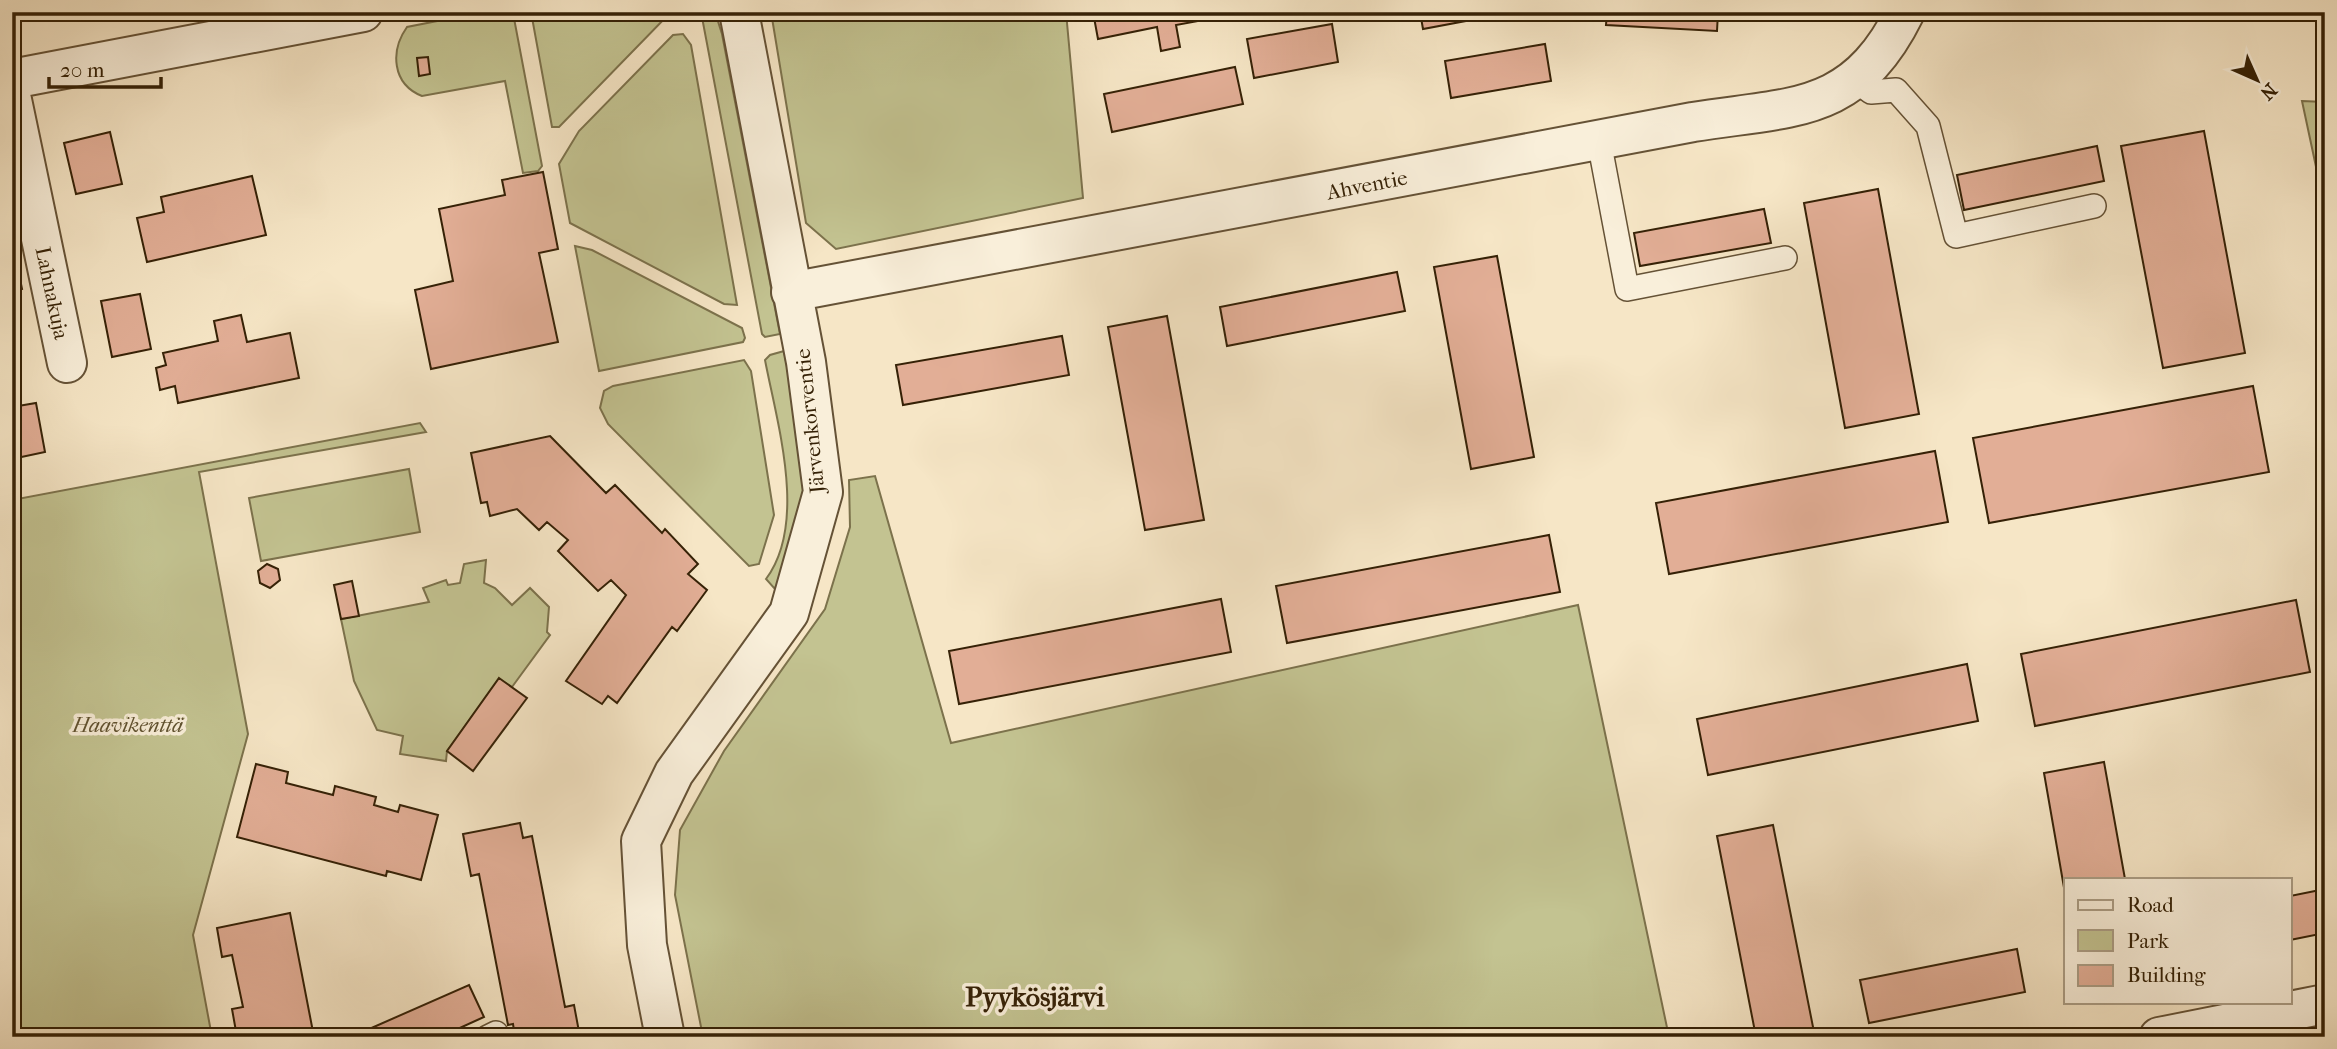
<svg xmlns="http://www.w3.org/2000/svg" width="2337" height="1049" viewBox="0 0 2337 1049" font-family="'IM FELL French Canon',serif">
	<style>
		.green { fill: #c3c391; stroke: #7c724c; stroke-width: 2 }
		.building { fill: #e2ae96; stroke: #352106; stroke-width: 2 }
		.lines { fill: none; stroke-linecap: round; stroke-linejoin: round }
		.lane-casing { stroke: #655236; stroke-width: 26 }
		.street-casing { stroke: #655236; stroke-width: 42 }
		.lane { stroke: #f9efda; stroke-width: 23 }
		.street { stroke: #f9efda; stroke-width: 38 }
		.labels { text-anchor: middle; stroke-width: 7; stroke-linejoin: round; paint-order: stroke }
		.street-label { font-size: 21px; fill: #352106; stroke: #f9efda }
		.park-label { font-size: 21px; font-style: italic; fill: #605230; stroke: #f9efda }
		.district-label { font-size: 28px; font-weight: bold; fill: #352106; stroke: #f9efda }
	</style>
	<rect width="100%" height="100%" fill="#f6e6c6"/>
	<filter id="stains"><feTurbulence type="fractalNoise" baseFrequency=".00286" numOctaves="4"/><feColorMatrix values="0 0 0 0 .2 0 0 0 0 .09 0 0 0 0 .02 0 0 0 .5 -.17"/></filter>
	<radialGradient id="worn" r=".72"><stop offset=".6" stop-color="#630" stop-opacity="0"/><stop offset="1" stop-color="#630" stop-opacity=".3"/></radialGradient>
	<!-- green -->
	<path class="green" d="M483 12 513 13 542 166 538 171 523 173 505 81 422 96C392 84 390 51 407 27Z
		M531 12H671L559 127H552Z
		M701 12H715L722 34 780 334 765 337 762 334Z
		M771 12H1066L1083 198 836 249 806 223Z
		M683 34 691 45 737 305 724 304 570 223 559 164 579 131 673 35Z
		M2302 101 2325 102V209Z
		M575 246 592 250 742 328 745 338 743 342 599 371Z
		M784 351 805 461 807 496 778 587 774 588 766 579C808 523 777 423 765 360L770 355Z
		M744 360 751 371 774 515 759 564 749 566 608 424 600 408 604 391 613 386Z
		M420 423 426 432 199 472 248 734 193 935 212 1037H12V500Z
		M409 469 420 532 261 561 249 498Z
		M875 476 951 743 1578 605 1669 1037H703L675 895 680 830 724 751 825 609 850 527 849 480Z
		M486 560 484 583 495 588 512 605 530 588 549 607 547 632 550 635 512 687 499 679 447 751 446 761 400 754 403 736 377 730 354 681 341 619 429 602 423 588 446 580 448 585 460 583 464 564Z"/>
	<!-- building -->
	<path class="building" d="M1093 12H1219L1220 17 1176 25 1180 47 1161 51 1157 27 1098 39Z
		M1420 12H1514L1423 29Z
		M1607 12H1718L1717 31 1606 25Z
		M1332 24 1338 62 1254 78 1247 39Z
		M1545 44 1551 81 1451 98 1445 61Z
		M428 57 430 74 419 76 417 58Z
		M1235 67 1243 104 1112 132 1104 94Z
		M2204 131 2245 353 2163 368 2121 146Z
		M110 132 122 184 76 194 64 143Z
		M2097 146 2104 181 1964 210 1957 175Z
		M543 172 558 249 539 253 558 342 431 369 415 290 453 281 439 209 505 195 502 180Z
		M252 176 266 235 147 262 137 218 164 212 161 197Z
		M1878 189 1919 414 1845 428 1804 203Z
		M1764 209 1771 243 1640 266 1634 233Z
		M13 244 22 289 12 291V245Z
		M1497 256 1534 457 1471 469 1434 267Z
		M1397 272 1405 311 1227 346 1220 307Z
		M140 294 151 349 112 357 101 301Z
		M241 315 247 342 290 333 299 378 178 403 175 386 160 390 156 368 166 365 163 353 218 341 214 321Z
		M1167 316 1204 520 1145 530 1108 327Z
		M1062 336 1069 375 903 405 896 365Z
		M2253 386 2269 472 1989 523 1973 438Z
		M36 403 45 452 12 459V407Z
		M550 436 606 493 615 485 662 533 665 529 698 564 688 574 707 590 677 631 672 627 617 703 608 696 602 704 566 681 626 595 611 580 598 591 558 551 568 540 547 522 539 530 517 509 490 516 487 502 481 503 471 453Z
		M1935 451 1948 522 1669 574 1656 503Z
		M1549 535 1560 592 1287 643 1276 586Z
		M267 564 278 569 280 580 270 588 260 583 258 571Z
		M352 581 359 616 341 619 334 585Z
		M1221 599 1231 652 959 704 949 651Z
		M2296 600 2310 672 2035 726 2021 654Z
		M1967 664 1978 721 1708 775 1697 719Z
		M499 678 527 698 473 771 447 751Z
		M2104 762 2125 879H2066V899L2044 773Z
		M256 764 288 772 286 783 333 795 335 786 376 797 374 805 398 812 400 805 438 815 421 880 387 871 386 876 237 837Z
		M520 823 523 838 532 836 565 1007 574 1005 580 1037H515L513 1024 508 1025 479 874 471 876 463 834Z
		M1773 825 1814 1032 1790 1037H1756L1717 836Z
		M2325 889V933L2290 940V896Z
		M290 913 314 1037H237L232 1009 243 1007 232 955 222 957 217 928Z
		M2017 949 2025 992 1869 1023 1860 980Z
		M469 985 484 1017 440 1037H351Z"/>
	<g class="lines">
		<defs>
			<path id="lane" d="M1856 81 1871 92 1896 90 1928 126 1956 236 2094 206
				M1599 141 1627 289 1785 258
				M488 1037 496 1033 497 1037"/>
			<path id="street" d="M12 79 363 12
				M12 100 67 363
				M791 292 1693 122C1793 106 1854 115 1905 12
				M665 1037 647 945 641 841 674 773 789 613 823 492 806 362 739 12
				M2159 1037 2325 1004"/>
		</defs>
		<!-- lane casing -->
		<use href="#lane" class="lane-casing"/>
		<!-- street casing -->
		<use href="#street" class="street-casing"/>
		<!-- lane -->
		<use href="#lane" class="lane"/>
		<!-- street -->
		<use href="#street" class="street"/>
	</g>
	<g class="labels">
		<!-- street labels -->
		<g class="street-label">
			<text transform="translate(1367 185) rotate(-11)" y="7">Ahventie</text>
			<text transform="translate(52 293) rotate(78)" y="7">Lahnakuja</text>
			<text transform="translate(810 421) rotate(-96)" y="7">Järvenkorventie</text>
		</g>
		<!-- park labels -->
		<g class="park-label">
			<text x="128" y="732">Haavikenttä</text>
		</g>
		<!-- district labels -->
		<g class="district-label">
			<text x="1035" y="1006">Pyykösjärvi</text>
		</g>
	</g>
	<!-- margin -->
	<rect width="2337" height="1049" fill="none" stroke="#f6e6c6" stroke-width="42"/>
	<rect x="14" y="14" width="2309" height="1021" fill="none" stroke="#352106" stroke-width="3.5"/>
	<rect x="21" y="21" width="2295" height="1007" fill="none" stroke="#352106" stroke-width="2"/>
	<!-- legend -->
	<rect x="2064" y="878" width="228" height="126" fill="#f9efda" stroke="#ab9d85" stroke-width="2"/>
	<rect x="2078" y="900" width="35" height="10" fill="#f9efda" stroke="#ab9d85" stroke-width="2"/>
	<text x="2127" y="912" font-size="21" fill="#352106">Road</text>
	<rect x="2078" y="930" width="35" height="21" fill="#c3c391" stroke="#ab9d85" stroke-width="2"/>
	<text x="2127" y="948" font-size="21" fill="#352106">Park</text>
	<rect x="2078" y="965" width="35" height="21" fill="#e2ae96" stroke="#ab9d85" stroke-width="2"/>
	<text x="2127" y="982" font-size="21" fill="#352106">Building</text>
	<!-- north arrow -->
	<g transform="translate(2257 80) rotate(135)" stroke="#f9efda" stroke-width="5" paint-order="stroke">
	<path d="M0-5L12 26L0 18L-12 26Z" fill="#352106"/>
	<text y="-10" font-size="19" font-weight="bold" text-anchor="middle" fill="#352106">N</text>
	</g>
	<!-- scale -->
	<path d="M49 77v10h112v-10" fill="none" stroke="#352106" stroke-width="3.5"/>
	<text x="60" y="77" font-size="21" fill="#352106" stroke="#f9efda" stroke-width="5" paint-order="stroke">20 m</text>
	<rect width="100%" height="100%" filter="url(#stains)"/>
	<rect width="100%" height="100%" fill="url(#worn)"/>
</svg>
